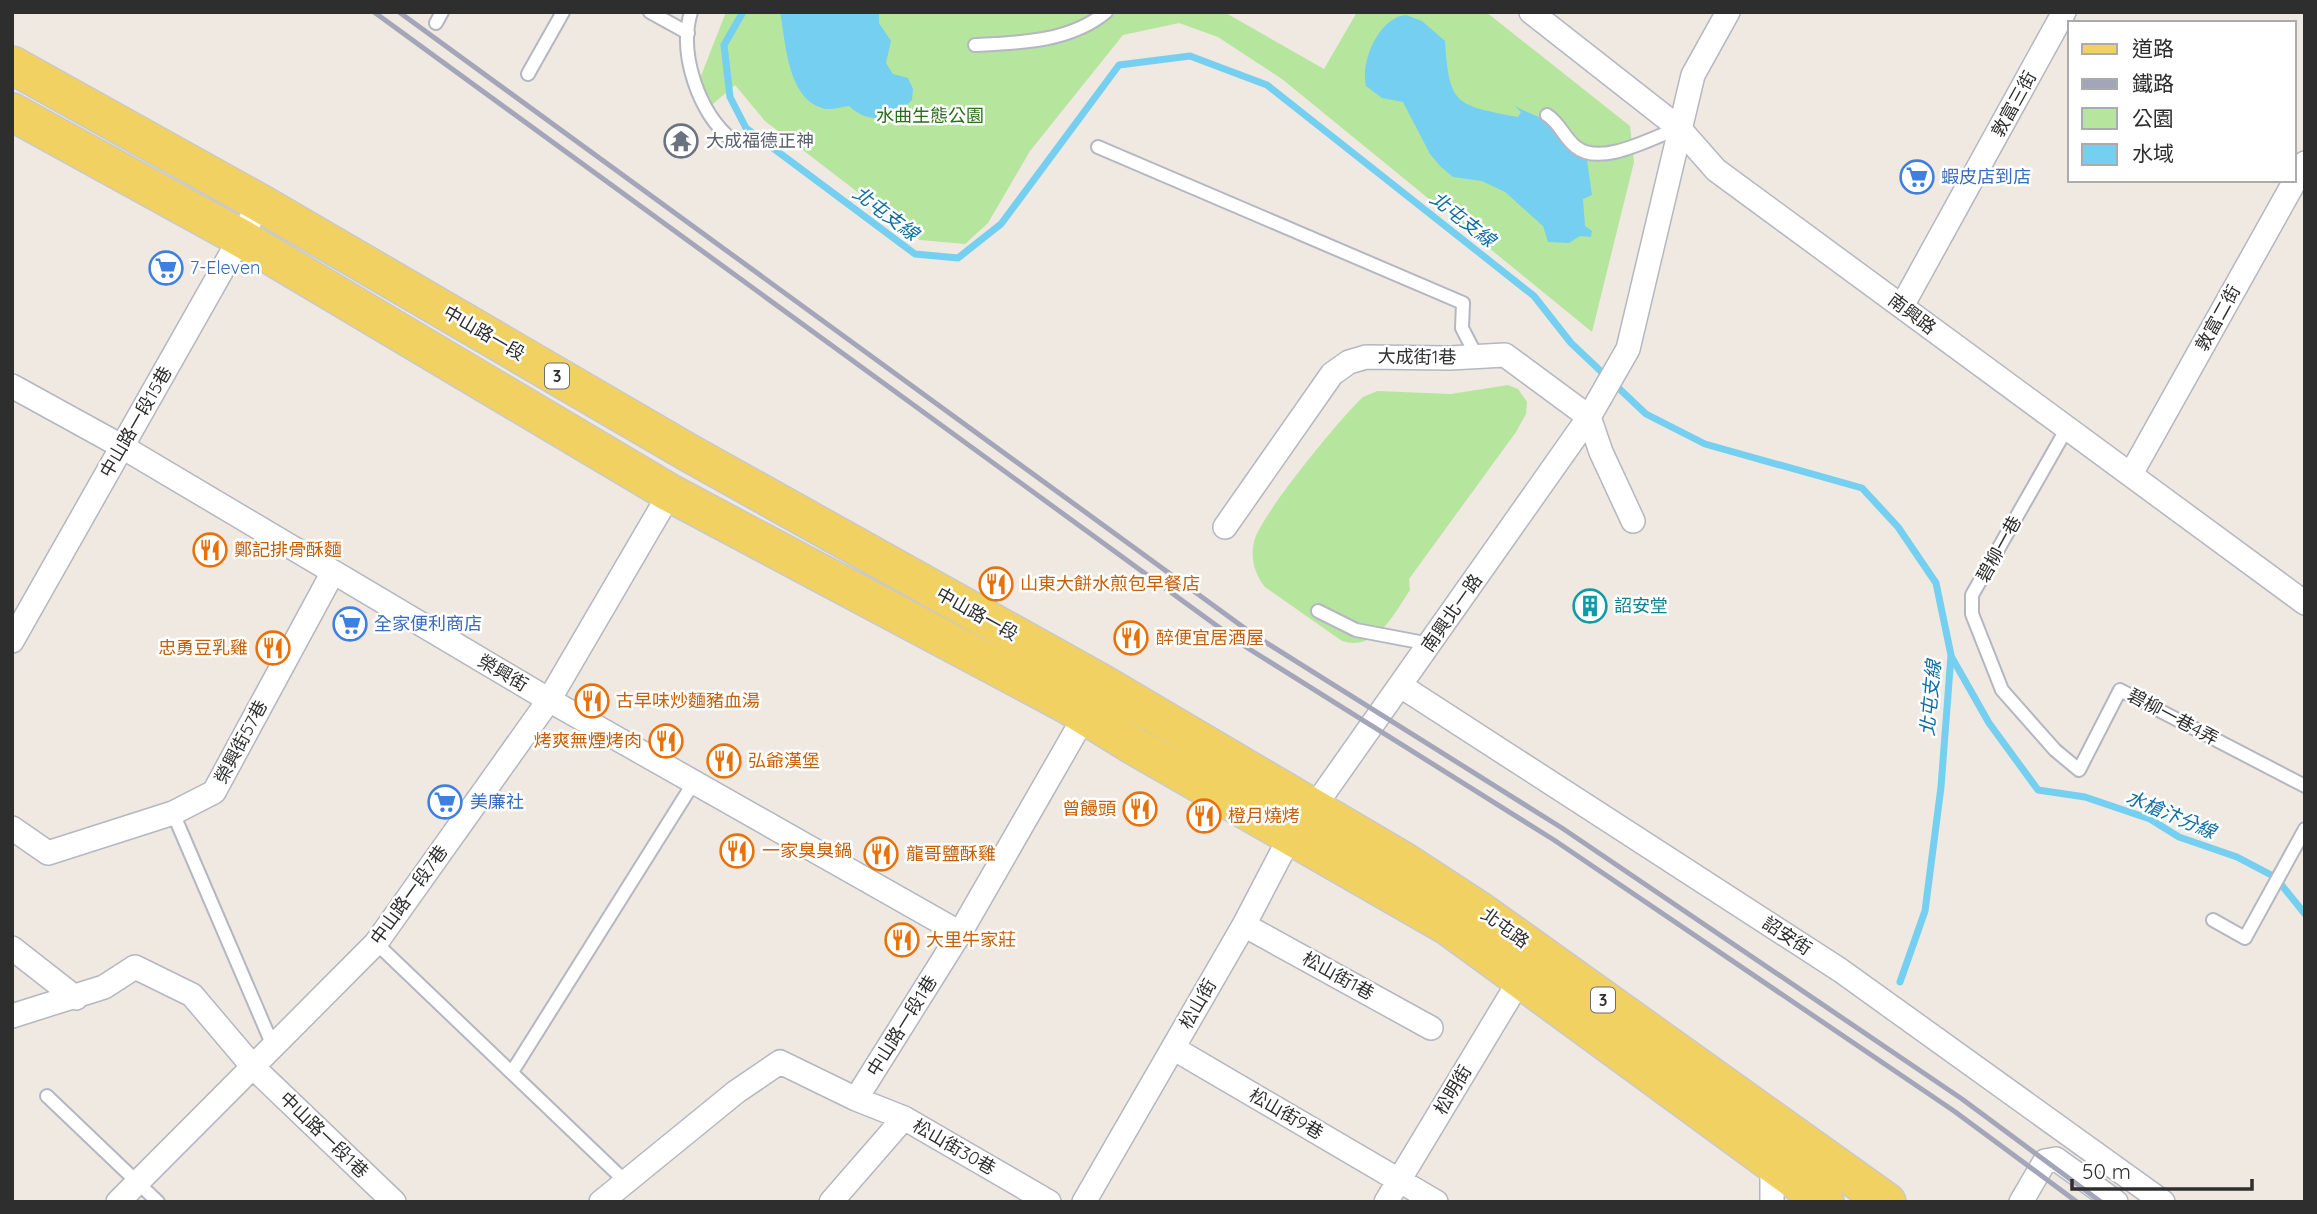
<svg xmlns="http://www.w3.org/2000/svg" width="2317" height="1214" viewBox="0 0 2317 1214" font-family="Quicksand,'Noto Sans TC',sans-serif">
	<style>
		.green { fill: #b6e59e }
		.water { fill: #75cff0 }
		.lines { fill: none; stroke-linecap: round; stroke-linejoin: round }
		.stream { stroke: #75cff0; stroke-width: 7 }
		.service-casing { stroke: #b4b7c1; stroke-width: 16 }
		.minor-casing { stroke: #b4b7c1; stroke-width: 26 }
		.primary-casing { stroke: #c9c9c9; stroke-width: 40 }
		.service { stroke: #fff; stroke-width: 12 }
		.minor { stroke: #fff; stroke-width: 23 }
		.primary { stroke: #f2d163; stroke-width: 37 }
		.rail { stroke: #a3a6b8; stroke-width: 5 }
		.labels { text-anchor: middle; stroke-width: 5; stroke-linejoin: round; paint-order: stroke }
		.shield { fill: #fff; stroke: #6d6d6d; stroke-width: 2 }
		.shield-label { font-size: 16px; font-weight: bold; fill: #2e2e2e }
		.street-label { font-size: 18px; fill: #2e2e2e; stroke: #fff }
		.park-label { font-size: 18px; fill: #2c6e1b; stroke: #fff }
		.worship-label { font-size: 18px; fill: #5b616d; stroke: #fff; text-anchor: start }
		.shop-label { font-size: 18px; fill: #366cbe; stroke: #fff; text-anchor: start }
		.food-label { font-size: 18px; fill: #c56008; stroke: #fff; text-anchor: start }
		.culture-label { font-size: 18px; fill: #0d838f; stroke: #fff; text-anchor: start }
		.water-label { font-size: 19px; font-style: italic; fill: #0d6fa3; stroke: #fff }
	</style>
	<rect width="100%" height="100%" fill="#efe9e1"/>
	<!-- green -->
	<path class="green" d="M726 12H1224L1324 69 1357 12H1486L1630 126 1634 162 1592 332 1282 79 1218 37 1179 23 1123 35 1030 151 988 223 965 244 920 240 765 121 735 85 707 109 697 86Z
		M1508 385 1518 389 1527 402 1526 414 1516 432 1409 579 1410 590C1394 614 1376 652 1342 641L1265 587C1255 575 1250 558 1254 542 1259 517 1342 416 1363 397L1377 391 1451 394Z"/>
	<!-- water -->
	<path class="water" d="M780 12H879V23L891 41 886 63 893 74 908 78 913 89 912 100C892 119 871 126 849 106 841 107 830 111 822 108 787 97 786 42 780 12Z
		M1406 15 1422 21 1445 41C1449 106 1456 105 1518 117L1521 112 1514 105C1526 113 1543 117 1553 126 1568 139 1564 151 1587 160L1592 195 1583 199 1585 226 1592 231 1591 237 1580 236 1569 243 1548 242 1543 226 1505 192 1482 181 1453 177 1441 167 1430 154 1403 102 1382 98 1366 86C1360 62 1379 17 1406 15Z"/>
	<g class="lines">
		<!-- stream -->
		<path class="stream" d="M743 12 724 45 730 97 746 128 915 254 958 258 1001 224 1119 65 1190 56 1267 85 1534 296 1571 343 1646 414 1705 444 1862 488 1898 527 1936 583 1951 655 1941 787 1925 911 1900 982
			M1951 656 1989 723 2038 790 2085 797 2150 819 2179 837 2237 857 2275 877 2305 914"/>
		<defs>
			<path id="service" d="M650 12 688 33
				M691 12C678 54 699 113 732 140
				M436 23 442 12
				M975 45C1019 43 1070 42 1106 12
				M528 74 563 12
				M1547 115C1560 123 1564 138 1576 147 1601 167 1651 138 1679 128
				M1098 147 1463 303 1462 328 1477 357
				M2067 428 1972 595V614L2002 690 2055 750 2079 770 2120 690 2305 786
				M1318 611 1356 630 1430 644
				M173 813 273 1046
				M2213 920 2245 938 2305 829
				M376 943 626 1182
				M512 1072 694 782
				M47 1096 158 1202"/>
			<path id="minor" d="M1531 12 1679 128 1716 170 2305 603
				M1902 306 2064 12
				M12 386 121 446 549 700 960 933
				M1589 417 1601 452 1633 521
				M2131 474 2305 163
				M1225 527 1332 374 1349 362 1366 357 1450 358 1505 355 1589 417
				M12 641 260 203
				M1401 686 1840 970 2163 1202
				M12 828 48 853 173 813 214 792 332 574
				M1244 925 1431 1028
				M12 948 76 998
				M12 1016 104 987 135 967 192 995 254 1068 394 1202
				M1173 1048 1436 1202
				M856 1099 960 933 1091 705
				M1772 1164V1202
				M118 1202 376 943 549 700 670 493
				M601 1202 736 1092 780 1062 856 1099 904 1118 1049 1202
				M831 1202 904 1118
				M1084 1202 1244 925 1281 854 1589 417 1628 349 1693 75 1728 12
				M1386 1202 1521 978
				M2021 1202 2045 1161 2056 1159 2116 1202"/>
			<path id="primary" d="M12 65 260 203 689 453 1103 684 1405 862 1480 911 1887 1202
				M12 112 241 238 670 493 1066 704 1134 746 1449 927 1825 1202"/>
		</defs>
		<!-- service casing -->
		<use href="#service" class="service-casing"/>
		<!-- minor casing -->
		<use href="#minor" class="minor-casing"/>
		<!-- primary casing -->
		<use href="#primary" class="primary-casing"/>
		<!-- service -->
		<use href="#service" class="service"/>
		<!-- minor -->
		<use href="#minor" class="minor"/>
		<!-- primary -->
		<use href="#primary" class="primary"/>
		<!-- rail -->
		<path class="rail" d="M374 12 1246 647 1554 840 1954 1111 2077 1202
			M399 12 1254 635 1562 828 1962 1099 2101 1202"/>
	</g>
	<!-- icons -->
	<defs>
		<symbol id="temple-ring" viewBox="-11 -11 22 22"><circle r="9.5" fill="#fff" stroke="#6b7280" stroke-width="1.5"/><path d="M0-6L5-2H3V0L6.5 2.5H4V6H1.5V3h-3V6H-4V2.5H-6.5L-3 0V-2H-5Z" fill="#6b7280"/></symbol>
		<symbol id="supermarket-ring" viewBox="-11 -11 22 22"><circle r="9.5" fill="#fff" stroke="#3f7fe0" stroke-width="1.5"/><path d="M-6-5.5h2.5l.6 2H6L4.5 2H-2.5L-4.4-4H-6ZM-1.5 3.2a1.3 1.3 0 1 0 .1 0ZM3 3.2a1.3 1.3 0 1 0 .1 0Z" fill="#3f7fe0"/></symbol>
		<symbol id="restaurant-ring" viewBox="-11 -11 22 22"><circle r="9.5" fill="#fff" stroke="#e8710a" stroke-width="1.5"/><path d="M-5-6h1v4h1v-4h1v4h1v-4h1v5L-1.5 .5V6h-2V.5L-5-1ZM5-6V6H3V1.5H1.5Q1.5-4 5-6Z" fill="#e8710a"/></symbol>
		<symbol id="building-ring" viewBox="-11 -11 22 22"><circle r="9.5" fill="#fff" stroke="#0f9aa8" stroke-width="1.5"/><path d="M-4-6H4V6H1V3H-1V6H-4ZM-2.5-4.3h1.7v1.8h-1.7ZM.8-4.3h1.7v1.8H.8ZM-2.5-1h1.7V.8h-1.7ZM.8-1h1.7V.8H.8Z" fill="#0f9aa8"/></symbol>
	</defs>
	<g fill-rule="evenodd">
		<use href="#temple-ring" x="662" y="122" width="38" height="38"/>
		<use href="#supermarket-ring" x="1898" y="158" width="38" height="38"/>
		<use href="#supermarket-ring" x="147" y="249" width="38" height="38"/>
		<use href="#restaurant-ring" x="191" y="531" width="38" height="38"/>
		<use href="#restaurant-ring" x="977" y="565" width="38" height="38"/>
		<use href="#building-ring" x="1571" y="587" width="38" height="38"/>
		<use href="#supermarket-ring" x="331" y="605" width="38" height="38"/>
		<use href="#restaurant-ring" x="1112" y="619" width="38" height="38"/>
		<use href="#restaurant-ring" x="254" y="629" width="38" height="38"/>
		<use href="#restaurant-ring" x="573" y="682" width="38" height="38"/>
		<use href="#restaurant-ring" x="647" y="722" width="38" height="38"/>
		<use href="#restaurant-ring" x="705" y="742" width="38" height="38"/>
		<use href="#supermarket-ring" x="426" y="783" width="38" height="38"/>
		<use href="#restaurant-ring" x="1121" y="790" width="38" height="38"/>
		<use href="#restaurant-ring" x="1185" y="797" width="38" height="38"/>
		<use href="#restaurant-ring" x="718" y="832" width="38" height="38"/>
		<use href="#restaurant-ring" x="862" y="835" width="38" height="38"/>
		<use href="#restaurant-ring" x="883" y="921" width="38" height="38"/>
	</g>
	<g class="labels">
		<!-- shield labels -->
		<g class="shield">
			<rect x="545" y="363.5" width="24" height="25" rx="5"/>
			<rect x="1591" y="987.5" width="24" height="25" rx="5"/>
		</g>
		<g class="shield-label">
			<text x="557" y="382">3</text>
			<text x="1603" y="1006">3</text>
		</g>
		<!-- street labels -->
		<g class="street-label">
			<text transform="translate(2014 104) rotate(-61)" y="6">敦富三街</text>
			<text transform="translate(1912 314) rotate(37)" y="6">南興路</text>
			<text transform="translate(2218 318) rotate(-61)" y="6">敦富二街</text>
			<text transform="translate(484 333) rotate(30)" y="6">中山路一段</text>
			<text transform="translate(1417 357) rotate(1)" y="6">大成街1巷</text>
			<text transform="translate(136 422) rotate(-60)" y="6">中山路一段15巷</text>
			<text transform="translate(1999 549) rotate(-61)" y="6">碧柳一巷</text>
			<text transform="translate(1452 613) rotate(-55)" y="6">南興北一路</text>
			<text transform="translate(977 614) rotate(29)" y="6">中山路一段</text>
			<text transform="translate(503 673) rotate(30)" y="6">榮興街</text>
			<text transform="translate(2173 717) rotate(28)" y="6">碧柳一巷4弄</text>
			<text transform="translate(241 742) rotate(-62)" y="6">榮興街57巷</text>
			<text transform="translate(409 895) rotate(-54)" y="6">中山路一段7巷</text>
			<text transform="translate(1505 928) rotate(36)" y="6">北屯路</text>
			<text transform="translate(1787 936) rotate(33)" y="6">詔安街</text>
			<text transform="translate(1338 976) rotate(29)" y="6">松山街1巷</text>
			<text transform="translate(1198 1004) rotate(-60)" y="6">松山街</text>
			<text transform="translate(902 1026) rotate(-58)" y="6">中山路一段1巷</text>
			<text transform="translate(1453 1090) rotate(-59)" y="6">松明街</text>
			<text transform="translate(1286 1114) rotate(30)" y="6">松山街9巷</text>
			<text transform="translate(324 1135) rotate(44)" y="6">中山路一段1巷</text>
			<text transform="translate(954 1147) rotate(30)" y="6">松山街30巷</text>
		</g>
		<!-- park labels -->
		<g class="park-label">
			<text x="930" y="122">水曲生態公園</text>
		</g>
		<!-- worship labels -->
		<g class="worship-label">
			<text x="706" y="147">大成福德正神</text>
		</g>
		<!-- shop labels -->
		<g class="shop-label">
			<text x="1941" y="183">蝦皮店到店</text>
			<text x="190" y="274">7-Eleven</text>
			<text x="374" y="630">全家便利商店</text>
			<text x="470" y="808">美廉社</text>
		</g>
		<!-- food labels -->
		<g class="food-label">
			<text x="234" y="556">鄭記排骨酥麵</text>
			<text x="1020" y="590">山東大餅水煎包早餐店</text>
			<text x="1156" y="644">醉便宜居酒屋</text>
			<text x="248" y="654" text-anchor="end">忠勇豆乳雞</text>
			<text x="616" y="707">古早味炒麵豬血湯</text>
			<text x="642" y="747" text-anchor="end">烤爽無煙烤肉</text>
			<text x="748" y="767">弘爺漢堡</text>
			<text x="1116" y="815" text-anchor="end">曾饅頭</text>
			<text x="1228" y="822">橙月燒烤</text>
			<text x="762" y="857">一家臭臭鍋</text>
			<text x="906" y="860">龍哥鹽酥雞</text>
			<text x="926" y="946">大里牛家莊</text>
		</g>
		<!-- culture labels -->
		<g class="culture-label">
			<text x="1614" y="612">詔安堂</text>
		</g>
		<!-- water labels -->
		<g class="water-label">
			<text transform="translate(886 213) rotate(37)" y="7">北屯支線</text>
			<text transform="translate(1463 219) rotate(38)" y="7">北屯支線</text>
			<text transform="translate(1930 698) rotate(-85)" y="7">北屯支線</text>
			<text transform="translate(2171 814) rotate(23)" y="7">水槍汴分線</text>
		</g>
	</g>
	<!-- border -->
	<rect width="2317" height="1214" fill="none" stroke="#2e2e2e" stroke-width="28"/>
	<!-- legend -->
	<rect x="2068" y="21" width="228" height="161" fill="#ffffff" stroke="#ababab" stroke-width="2"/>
	<rect x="2082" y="44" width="35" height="10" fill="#f2d163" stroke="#ababab" stroke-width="2"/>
	<text x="2132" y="56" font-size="21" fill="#2e2e2e">道路</text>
	<rect x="2082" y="79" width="35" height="10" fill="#a3a6b8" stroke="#ababab" stroke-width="2"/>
	<text x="2132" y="91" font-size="21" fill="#2e2e2e">鐵路</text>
	<rect x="2082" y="108" width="35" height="21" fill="#b6e59e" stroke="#ababab" stroke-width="2"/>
	<text x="2132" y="126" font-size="21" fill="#2e2e2e">公園</text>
	<rect x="2082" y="144" width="35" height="21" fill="#75cff0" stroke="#ababab" stroke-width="2"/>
	<text x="2132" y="161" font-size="21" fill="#2e2e2e">水域</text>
	<!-- scale -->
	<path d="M2072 1179v10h180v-10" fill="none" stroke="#2e2e2e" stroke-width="3.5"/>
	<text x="2082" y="1179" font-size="21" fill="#2e2e2e" stroke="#ffffff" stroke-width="5" paint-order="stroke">50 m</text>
</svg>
